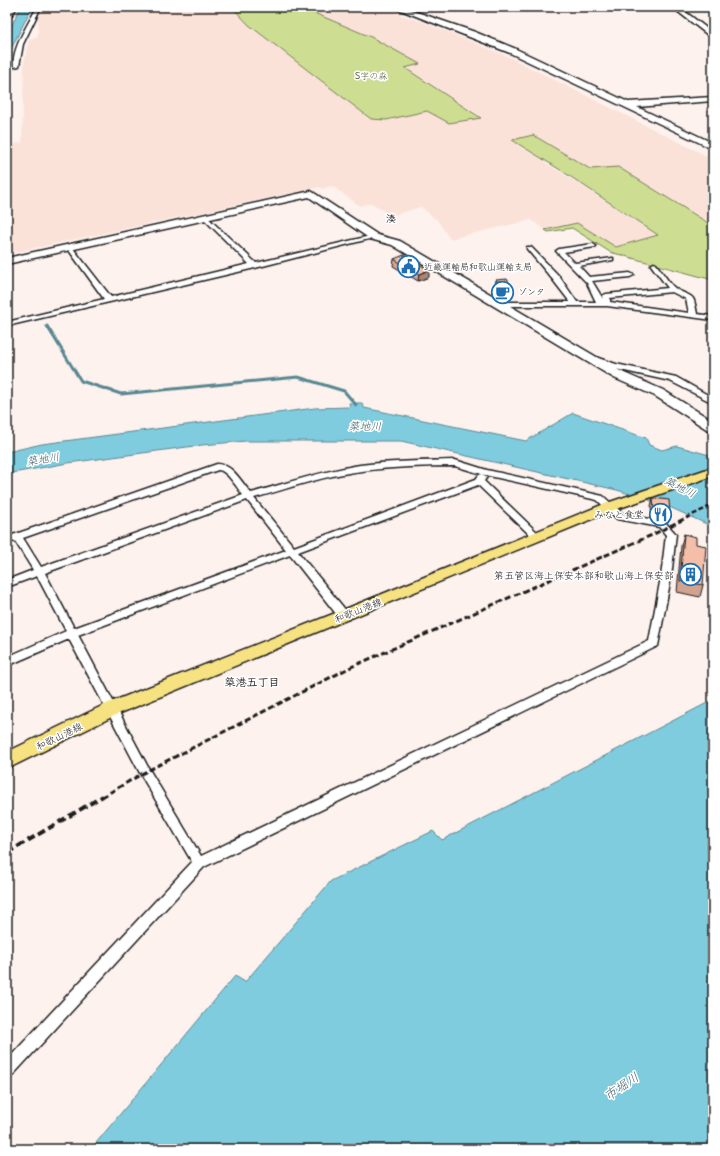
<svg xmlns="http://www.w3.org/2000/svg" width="720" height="1156" viewBox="0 0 720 1156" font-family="'Playpen Sans','Klee One',sans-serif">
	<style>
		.built { fill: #fbe2d9 }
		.green { fill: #cdde92; stroke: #747d57 }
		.water { fill: #80ccdf; stroke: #588691 }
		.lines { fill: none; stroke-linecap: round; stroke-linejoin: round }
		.stream { stroke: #588691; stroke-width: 3 }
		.street-casing { stroke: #1c1c1c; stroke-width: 3 }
		.secondary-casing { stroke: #1c1c1c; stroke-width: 3 }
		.primary-casing { stroke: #1c1c1c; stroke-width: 3 }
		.street { fill: #fff; fill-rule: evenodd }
		.secondary { fill: #fff; fill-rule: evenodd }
		.primary { fill: #f7e281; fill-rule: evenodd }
		.rail-far2 { stroke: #1c1c1c; stroke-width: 2.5; stroke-dasharray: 5 2.5; stroke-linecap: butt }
		.rail-far1 { stroke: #1c1c1c; stroke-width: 3; stroke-dasharray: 6 3; stroke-linecap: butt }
		.rail { stroke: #1c1c1c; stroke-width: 4; stroke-dasharray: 8 4; stroke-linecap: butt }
		.wall { fill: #d3a391; stroke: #1c1c1c }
		.shaded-wall { fill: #ac8576; stroke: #1c1c1c }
		.building { fill: #f5bea9; stroke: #1c1c1c }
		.labels { text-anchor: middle; stroke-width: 3; stroke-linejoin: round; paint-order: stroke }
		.far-park-label { font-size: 9px; fill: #5a6045; stroke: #fff }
		.far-poi-label { font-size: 9px; fill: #1c1c1c; stroke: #fff; text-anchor: start }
		.far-quarter-label { font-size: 10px; font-weight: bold; fill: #1c1c1c; stroke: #fff }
		.poi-label { font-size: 10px; fill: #1c1c1c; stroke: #fff; text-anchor: end }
		.street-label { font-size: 10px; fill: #1c1c1c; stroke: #fff }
		.water-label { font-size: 11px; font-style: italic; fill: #44626a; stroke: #fff }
		.neighbourhood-label { font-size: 11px; font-weight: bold; fill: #1c1c1c; stroke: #fff }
		.near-water-label { font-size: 13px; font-style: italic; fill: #44626a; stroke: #fff }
	</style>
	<rect width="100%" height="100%" fill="#fdf2ee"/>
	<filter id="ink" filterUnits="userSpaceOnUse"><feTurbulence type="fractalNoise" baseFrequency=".025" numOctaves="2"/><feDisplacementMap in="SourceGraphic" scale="8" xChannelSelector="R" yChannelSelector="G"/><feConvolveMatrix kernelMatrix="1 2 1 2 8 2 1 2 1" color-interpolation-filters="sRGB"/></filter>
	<g filter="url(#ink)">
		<!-- built -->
		<path class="built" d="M42 7H232L249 25 371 119 386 120 427 111 449 123 481 117 404 67 420 64 300 7H378L426 23 507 56 713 159V226L618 167 590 169 533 135 512 141 659 235 616 247 577 223 545 230 531 220 450 239 437 220 421 207 391 216 372 203 360 206 332 186 322 189 320 187 7 254V146L13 145 22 142 24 63 29 40 38 37V15Z"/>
		<!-- green -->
		<path class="green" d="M232 7H300L371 37 420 64 405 68 481 118 449 123 427 111 386 120 371 119 249 25Z
			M533 135 590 169 618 167 713 226V280L610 252 572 228 548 232 545 230 577 223 616 247 658 235 562 171 512 140Z"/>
		<!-- water -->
		<path class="water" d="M21 7H32L7 57V34Z
			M349 403H362L364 408 526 441 573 413 646 438 649 445 662 450 677 446 713 456V527L665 505 617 490 401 441H246L202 445 68 463 7 474V452L42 444 315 408 350 407Z
			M713 700V1149H91L235 976 245 982 331 881 433 831 442 840Z"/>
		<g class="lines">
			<!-- stream -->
			<path class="stream" d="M47 326 81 381 121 394 298 377 344 391 356 405"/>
			<defs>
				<path id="street" d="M13 7H17L7 22V17Z
					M37 7H41L23 44 19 66 14 67C11 49 29 23 37 7Z
					M205 215 256 263 374 235 377 237 255 268 7 326V322L104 299 68 249V247H72L111 297 249 264 203 218V216Z
					M593 244 596 246 595 247 564 252 575 263 613 258V260L579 266 589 277 630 273 634 275 630 277 592 281 603 299 602 296 606 294 668 288 651 265 654 263 656 264C662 271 669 284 676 289 693 299 693 291 697 314L713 316V320L607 306H500L496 304 500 302H570L553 280 527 249V247H531L559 276 577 302H596L587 283 556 251 559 249ZM672 292 686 299 689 313 610 302V298Z
					M592 357H595L616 364 676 377 713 398V403L670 381 611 368 592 361Z
					M455 460 487 470 603 496 623 514 665 522 676 534 671 577 658 646 204 867 12 1076 7 1078V1060L192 862 141 775 69 639 7 666V657L66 631 37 576 7 587V580L33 570 15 541 7 543V537L217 464C233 464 241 482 251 493 287 483 323 471 360 465 391 461 424 461 455 460ZM455 466 485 475 597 500 617 519 659 527 666 535 661 577 649 641 201 856 149 769 78 635 290 555 340 619H348L349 616 348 613 298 552 478 485 534 539H540L542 537 540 535 484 481 487 477 482 474 479 475 476 479 294 547 254 498C290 488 326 475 362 471 393 467 424 466 455 466ZM218 470C227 470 237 488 243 495L41 567 23 538ZM247 500 286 550 74 628 45 573Z"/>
				<path id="secondary" d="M393 7H402L475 32 516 49 628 102 713 97V101L637 107 713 143V149L510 53Z
					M672 7H679L713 33V39Z
					M311 191 378 235 400 241 622 372 663 390 713 421V431L708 430 655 396 614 378 392 245 370 239 309 197 7 264V258Z"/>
				<path id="primary" d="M713 467V476L614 510 118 714 7 769V752L106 704 338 612 604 504Z"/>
			</defs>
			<!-- street casing -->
			<use href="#street" class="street-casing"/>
			<!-- secondary casing -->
			<use href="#secondary" class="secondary-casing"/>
			<!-- primary casing -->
			<use href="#primary" class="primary-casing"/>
			<!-- street -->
			<use href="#street" class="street"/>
			<!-- secondary -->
			<use href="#secondary" class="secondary"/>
			<!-- primary -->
			<use href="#primary" class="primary"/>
			<!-- rail-far2 -->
			<path class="rail-far2" d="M686 518 713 505"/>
			<!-- rail-far1 -->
			<path class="rail-far1" d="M102 797 145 772 351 667 652 535 688 517"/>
			<!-- rail -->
			<path class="rail" d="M7 853 103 796"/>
		</g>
		<!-- wall -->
		<path class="wall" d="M394 259 429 277 418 281 393 266Z
			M496 280 512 287 511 294 500 295 495 287Z
			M653 498 670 515 668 522 652 518 651 506Z
			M684 534 696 544 703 585 700 597 677 592 681 546Z"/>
		<!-- shaded-wall -->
		<path class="shaded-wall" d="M429 270V277L418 281 419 274Z"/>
		<!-- building -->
		<path class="building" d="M404 255 429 270 419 274 394 259Z
			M507 279 512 287 500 288 496 280Z
			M653 498 669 500 670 515 654 510Z
			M684 534 696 537V544L706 546 703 585 680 581Z"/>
	</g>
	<!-- icons -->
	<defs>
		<symbol id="civic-ring" viewBox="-11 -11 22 22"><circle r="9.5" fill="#fff" stroke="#1f6fb2" stroke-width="1.5"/><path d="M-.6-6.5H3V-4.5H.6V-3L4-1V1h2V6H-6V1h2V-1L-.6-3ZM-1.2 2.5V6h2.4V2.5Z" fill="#1f6fb2"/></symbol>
		<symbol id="cafe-ring" viewBox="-11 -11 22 22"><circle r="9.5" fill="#fff" stroke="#1f6fb2" stroke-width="1.5"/><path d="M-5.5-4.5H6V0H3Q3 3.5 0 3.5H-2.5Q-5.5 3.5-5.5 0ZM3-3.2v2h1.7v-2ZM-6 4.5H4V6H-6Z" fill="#1f6fb2"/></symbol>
		<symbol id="restaurant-ring" viewBox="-11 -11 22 22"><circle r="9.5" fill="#fff" stroke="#1f6fb2" stroke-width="1.5"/><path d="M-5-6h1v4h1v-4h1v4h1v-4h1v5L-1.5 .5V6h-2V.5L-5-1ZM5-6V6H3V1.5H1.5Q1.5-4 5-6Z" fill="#1f6fb2"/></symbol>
		<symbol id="building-ring" viewBox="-11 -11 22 22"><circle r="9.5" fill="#fff" stroke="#1f6fb2" stroke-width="1.5"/><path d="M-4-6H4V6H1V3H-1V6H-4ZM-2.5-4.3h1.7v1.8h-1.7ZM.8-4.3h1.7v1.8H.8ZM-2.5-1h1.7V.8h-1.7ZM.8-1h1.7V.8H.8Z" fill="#1f6fb2"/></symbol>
	</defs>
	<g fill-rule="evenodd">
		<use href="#civic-ring" x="396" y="254" width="25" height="25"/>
		<use href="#cafe-ring" x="490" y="280" width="25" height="25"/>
		<use href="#restaurant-ring" x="648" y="502" width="25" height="25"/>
		<use href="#building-ring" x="678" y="562" width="25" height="25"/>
	</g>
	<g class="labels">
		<!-- far-park labels -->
		<g class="far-park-label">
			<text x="371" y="79">S字の森</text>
		</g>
		<!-- far-poi labels -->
		<g class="far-poi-label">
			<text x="424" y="270">近畿運輸局和歌山運輸支局</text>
			<text x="518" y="295">ゾンタ</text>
		</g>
		<!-- far-quarter labels -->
		<g class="far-quarter-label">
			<text x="391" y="222">湊</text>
		</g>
		<!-- poi labels -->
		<g class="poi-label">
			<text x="644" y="518">みなと食堂</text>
			<text x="674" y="579">第五管区海上保安本部和歌山海上保安部</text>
		</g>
		<!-- street labels -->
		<g class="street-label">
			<text transform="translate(358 610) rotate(-22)" y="4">和歌山港線</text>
			<text transform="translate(59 736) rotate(-26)" y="4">和歌山港線</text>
		</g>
		<!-- water labels -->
		<g class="water-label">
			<text x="365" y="430">築地川</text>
			<text transform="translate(43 459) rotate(-9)" y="4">築地川</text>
			<text transform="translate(680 487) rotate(26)" y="4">築地川</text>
		</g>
		<!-- neighbourhood labels -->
		<g class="neighbourhood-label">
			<text x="252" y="686">築港五丁目</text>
		</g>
		<!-- near-water labels -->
		<g class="near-water-label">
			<text transform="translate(621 1086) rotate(-34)" y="5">市堀川</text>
		</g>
	</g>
	<!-- margin -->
	<rect width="720" height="1156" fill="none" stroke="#fff" stroke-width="24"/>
	<rect x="12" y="12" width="696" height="1132" fill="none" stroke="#1c1c1c" stroke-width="1.5" filter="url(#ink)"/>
</svg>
